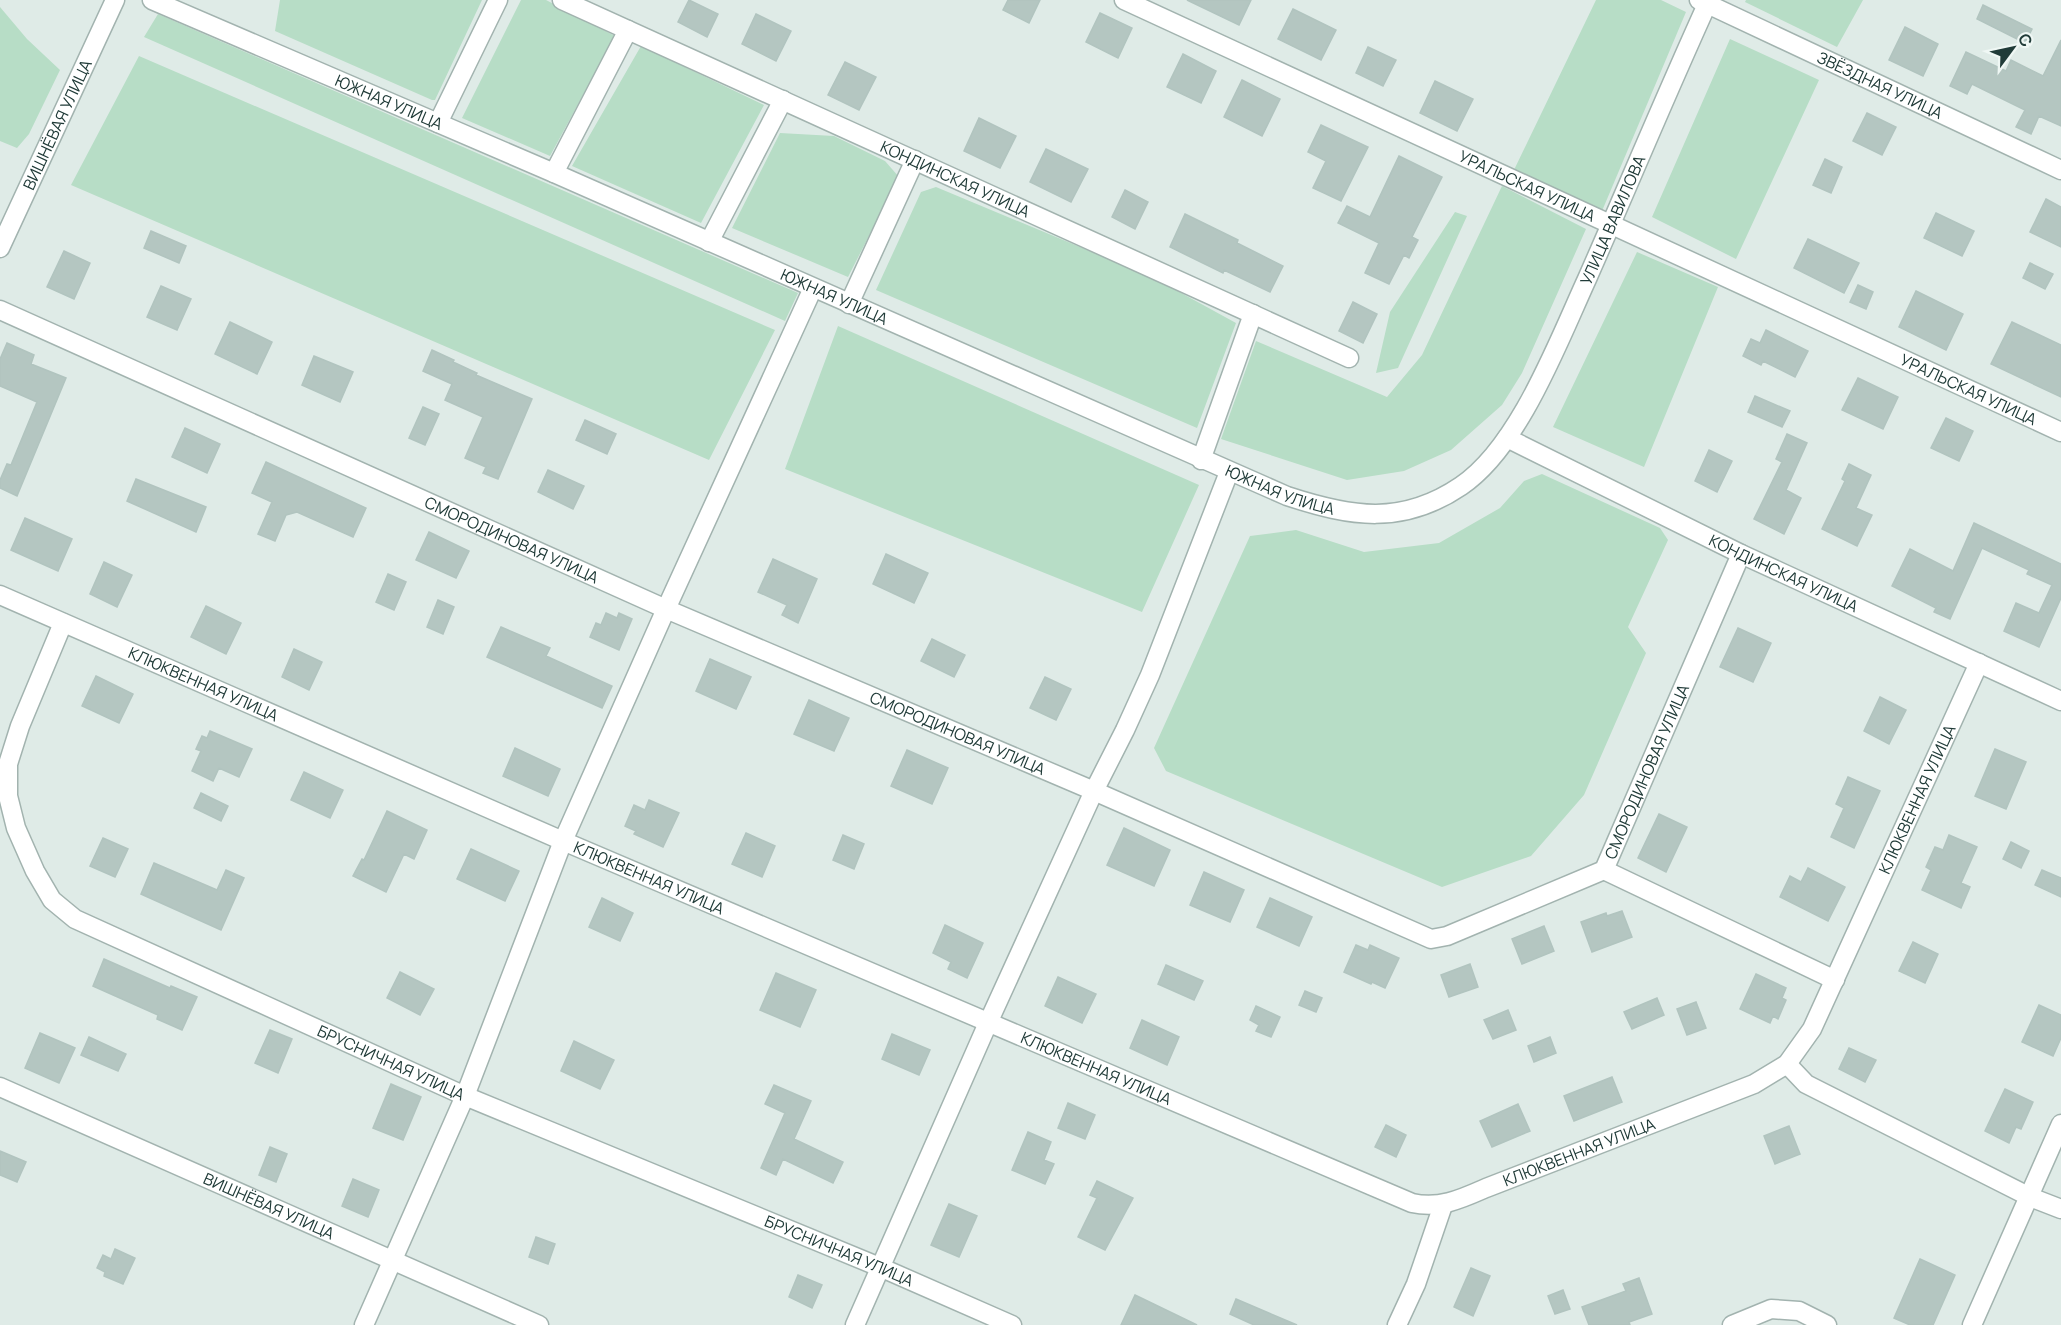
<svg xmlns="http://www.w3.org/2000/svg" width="2061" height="1325" viewBox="0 0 2061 1325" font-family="Manrope,sans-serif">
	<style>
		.green { fill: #b7ddc6 }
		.building { fill: #b4c6c1; stroke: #b1c4bf; stroke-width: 1.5 }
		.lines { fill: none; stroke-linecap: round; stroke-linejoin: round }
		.minor-casing { stroke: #a2b3af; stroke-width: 21 }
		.minor { stroke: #fff; stroke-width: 18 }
		.labels { text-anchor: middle; stroke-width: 6; stroke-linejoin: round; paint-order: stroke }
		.street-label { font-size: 16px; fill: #203b38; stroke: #eff7f4 }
	</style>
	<rect width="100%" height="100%" fill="#dfebe7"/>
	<!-- green -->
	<path class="green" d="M280 0H482L435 100H432L275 31Z
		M521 0H546L615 36 550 156 462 118Z
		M1596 0H1661L1686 12 1602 211 1514 170Z
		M1746 0H1863L1837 47 1745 2Z
		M0 7 27 39 60 70 29 134 17 148 0 141Z
		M158 14 798 293 785 321 144 37Z
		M1730 39 1819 80 1736 259 1652 217Z
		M641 46 764 105 701 223 572 166Z
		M139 56 775 330 709 460 71 185Z
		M780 133 834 136 885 161 899 177 848 277 732 228Z
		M1502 186 1586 229 1522 373 1502 405 1451 450 1404 471 1347 480 1221 439 1256 341 1387 397 1422 355Z
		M936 187 1152 277 1236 323 1197 428 876 290 921 192Z
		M1455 212 1467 216 1398 368 1376 373 1390 312Z
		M1637 252 1718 287 1644 467 1553 427Z
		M838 326 1199 485 1142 612 785 469Z
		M1542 474 1660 528 1668 540 1628 627 1646 653 1584 795 1531 856 1442 887 1166 771 1154 748 1250 536 1296 530 1364 552 1439 543 1500 508 1524 481Z"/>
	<!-- building -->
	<path class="building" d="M689 0 718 14 707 37 678 22Z
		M1008 0H1040L1029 23 1003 10Z
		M1187 0H1251L1239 25Z
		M1983 5 2032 29 2025 43 1977 19Z
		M1293 9 1336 30 1321 60 1278 39Z
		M1100 13 1132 28 1118 58 1086 42Z
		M756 14 791 31 776 61 742 44Z
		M1905 27 1938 44 1923 76 1889 60Z
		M2061 40V126L2039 116 2031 134 2016 127 2025 110 1972 84 1967 94 1950 86 1966 52 2006 71 2011 60 2043 76Z
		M1368 47 1396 60 1383 86 1356 73Z
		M1183 54 1216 71 1201 103 1167 87Z
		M845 62 876 77 859 110 828 95Z
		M1242 80 1280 99 1262 136 1224 117Z
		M1435 81 1473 99 1457 131 1420 113Z
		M1867 113 1896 127 1882 155 1853 141Z
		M979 118 1016 136 1000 168 964 151Z
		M1321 125 1368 147 1341 201 1313 188 1326 161 1308 152Z
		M1046 149 1088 169 1071 202 1030 182Z
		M1399 156 1442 177 1412 237 1418 240 1409 258 1404 255 1389 284 1365 273 1379 243 1338 223 1347 206 1370 217Z
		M1825 159 1842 167 1831 193 1813 185Z
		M1125 190 1148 202 1135 229 1112 217Z
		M2046 199 2061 207V247L2030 232Z
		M1936 213 1974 231 1962 256 1924 238Z
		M1185 214 1238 240 1237 243 1283 266 1270 292 1224 270 1223 273 1170 247Z
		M151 231 186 246 179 263 144 248Z
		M1808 239 1859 263 1844 293 1794 268Z
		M64 251 90 263 74 299 47 287Z
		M2030 263 2053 274 2045 289 2023 278Z
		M1858 285 1873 292 1866 309 1850 302Z
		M161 286 191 299 177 330 147 317Z
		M1916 291 1963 314 1946 350 1899 327Z
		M1353 302 1377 314 1363 343 1339 331Z
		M230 322 272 342 257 374 215 354Z
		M2012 322 2061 345V397L1991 364Z
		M1766 330 1808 351 1795 377 1763 361 1761 365 1743 356 1751 339 1760 343Z
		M7 343 34 355 31 364 66 378 17 496 0 488V480L7 464 11 465 37 402 0 386V359Z
		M432 350 454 360 453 362 477 373 476 375 532 399 498 479 483 473 486 467 465 458 483 417 445 400 452 384 423 371Z
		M314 356 353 372 340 402 302 385Z
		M1858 378 1898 397 1883 429 1842 410Z
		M1755 396 1790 411 1782 427 1748 412Z
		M423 407 439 414 425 445 409 438Z
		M1946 418 1973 431 1959 461 1931 448Z
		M585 420 616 434 607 454 576 440Z
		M185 428 220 444 207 473 172 457Z
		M1787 434 1807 443 1786 490 1801 498 1784 534 1754 519 1782 462 1776 459Z
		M1709 450 1732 461 1717 492 1695 481Z
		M266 462 366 508 353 537 297 512 286 515 275 541 258 534 272 502 252 493Z
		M1849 464 1871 475 1856 508 1872 515 1857 546 1822 529 1845 481 1842 479Z
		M548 470 584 486 573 509 538 492Z
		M136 479 206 507 196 532 127 501Z
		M25 518 72 539 58 571 11 550Z
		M1974 523 2061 564V598L2039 647 2004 631 2016 603 2039 613 2052 585 2027 574 2029 570 1982 548 1950 619 1934 612 1936 608 1892 586 1910 549 1953 571Z
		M429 532 469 551 456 578 416 560Z
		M886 554 928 573 914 603 873 584Z
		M773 559 817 579 798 623 782 615 787 605 758 592Z
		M104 562 132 575 117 607 90 594Z
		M388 574 406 582 394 610 376 602Z
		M438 600 454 607 443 634 427 627Z
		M206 606 241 623 226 654 191 637Z
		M606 613 617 618 619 613 632 619 619 650 590 637 596 623 601 625Z
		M501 627 550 648 546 656 612 686 602 708 487 657Z
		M1738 628 1771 643 1753 682 1720 667Z
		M932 639 965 655 954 677 921 661Z
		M294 649 322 662 309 690 282 677Z
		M710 659 751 677 736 709 696 691Z
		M96 676 133 694 119 723 82 706Z
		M1045 677 1071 689 1056 720 1030 708Z
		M1880 697 1906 710 1889 744 1864 731Z
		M809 700 849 718 834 751 794 734Z
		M210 731 252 749 239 777 219 768 213 781 192 771 201 751 196 749 202 736 207 738Z
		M515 748 560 769 548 796 503 776Z
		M1995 749 2026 762 2006 809 1975 796Z
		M907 750 948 768 932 804 891 786Z
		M304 772 343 790 330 818 291 800Z
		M1848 777 1880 791 1854 848 1831 837 1844 808 1836 804Z
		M201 793 228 806 221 821 194 808Z
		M649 800 679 813 663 847 634 834 636 831 625 826 634 805 645 810Z
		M387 811 427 830 414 859 404 854 386 892 353 876 362 859 364 860Z
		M1659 814 1687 827 1666 872 1638 858Z
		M1124 828 1170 850 1154 886 1107 865Z
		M746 833 775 846 762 877 732 864Z
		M843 835 864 844 854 869 833 860Z
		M1949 835 1977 847 1961 883 1970 887 1961 908 1922 890 1931 870 1926 867 1935 847 1943 850Z
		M103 838 128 849 115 877 90 866Z
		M2011 842 2029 851 2021 868 2003 859Z
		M471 849 519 871 505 901 457 879Z
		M154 863 217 890 226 870 244 878 221 930 141 894Z
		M1808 868 1845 887 1828 921 1780 897 1790 876 1801 882Z
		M2042 870 2061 878V897L2035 885Z
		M1204 872 1244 890 1230 922 1190 905Z
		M602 898 633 913 620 941 589 927Z
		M1270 898 1312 917 1299 946 1257 927Z
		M1622 911 1632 937 1592 952 1581 922 1606 913 1607 916Z
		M945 925 983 943 967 978 948 969 951 962 933 953Z
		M1544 926 1554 951 1522 964 1512 939Z
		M1913 942 1938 954 1925 983 1899 971Z
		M1356 945 1368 950 1370 945 1399 958 1385 988 1372 982 1371 984 1344 972Z
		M104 959 170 988 171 986 197 997 182 1030 157 1019 158 1015 93 986Z
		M1470 964 1478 987 1449 997 1441 975Z
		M1166 965 1203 981 1194 1000 1158 984Z
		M400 972 434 989 420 1015 387 998Z
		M776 973 816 990 800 1027 760 1010Z
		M1756 974 1786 988 1782 998 1786 1000 1778 1019 1773 1016 1770 1023 1740 1009Z
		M1058 977 1096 994 1082 1023 1045 1006Z
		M1305 991 1322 998 1316 1012 1299 1005Z
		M1657 998 1664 1015 1632 1029 1624 1012Z
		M1696 1002 1706 1028 1687 1035 1677 1009Z
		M2039 1005 2061 1015V1038L2053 1056 2022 1042Z
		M1256 1006 1280 1017 1271 1037 1256 1031 1259 1025 1250 1020Z
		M1508 1010 1516 1030 1493 1039 1484 1020Z
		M1142 1020 1179 1037 1167 1065 1130 1048Z
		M270 1030 292 1039 278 1073 255 1063Z
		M40 1033 75 1048 59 1083 25 1068Z
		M892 1034 930 1050 919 1075 882 1059Z
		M89 1037 126 1054 118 1071 81 1055Z
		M1550 1037 1556 1053 1534 1062 1528 1046Z
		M574 1041 614 1060 600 1089 561 1071Z
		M1849 1048 1876 1060 1865 1082 1839 1069Z
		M1612 1077 1622 1102 1574 1121 1564 1096Z
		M391 1084 421 1097 403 1140 373 1128Z
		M774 1085 811 1101 794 1139 843 1162 833 1183 783 1159 776 1175 761 1168 785 1113 765 1104Z
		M2005 1089 2033 1102 2021 1129 2016 1127 2009 1143 1985 1131Z
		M1068 1103 1095 1115 1085 1139 1058 1128Z
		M1518 1104 1530 1131 1492 1147 1480 1121Z
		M1386 1125 1406 1135 1396 1157 1375 1147Z
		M1789 1126 1800 1154 1775 1164 1764 1136Z
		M1028 1132 1051 1142 1044 1160 1054 1164 1045 1184 1012 1170Z
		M270 1147 287 1154 276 1182 259 1175Z
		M0 1151 26 1162 17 1182 0 1175Z
		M353 1179 379 1190 368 1217 342 1206Z
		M1097 1181 1133 1198 1105 1250 1078 1237 1097 1198 1090 1195Z
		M949 1204 977 1216 959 1257 931 1245Z
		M536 1237 555 1244 548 1264 529 1257Z
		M115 1249 135 1258 123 1284 104 1276 105 1272 97 1268 103 1255 111 1259Z
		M1920 1259 1955 1275 1933 1325H1910L1894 1318Z
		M1471 1268 1490 1276 1473 1316 1454 1307Z
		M798 1275 822 1285 812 1308 789 1297Z
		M1639 1278 1652 1314 1629 1322 1630 1325H1589L1582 1307 1626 1291 1623 1284Z
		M1563 1290 1570 1309 1555 1314 1548 1296Z
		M1135 1295 1197 1325H1121Z
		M1236 1299 1297 1325H1254L1230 1314Z"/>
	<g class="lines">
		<defs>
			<g id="minor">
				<path id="s1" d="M152 0 554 173 1287 496C1351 517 1402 526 1461 486 1519 447 1558 342 1587 279 1628 186 1667 92 1709 0"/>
				<path id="s2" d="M562 0 1349 358"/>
				<path id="s3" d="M1124 0 2061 432"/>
				<path id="s4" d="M1699 0 2061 170"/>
				<path d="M438 123 498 0"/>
				<path d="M554 173 628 30"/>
				<path d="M709 242 783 100"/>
				<path id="s5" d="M0 248 115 0"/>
				<path d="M849 304 915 160"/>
				<path id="s6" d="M0 310 666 609 1094 791 1431 939 1447 936 1604 870 1741 554"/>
				<path id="s7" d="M1507 438 1741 554 2061 701"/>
				<path d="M1201 460 1253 314"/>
				<path id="s8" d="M0 595 563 841 1412 1203C1440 1209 1461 1199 1486 1188L1754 1084 1787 1064 1812 1029 1979 663"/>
				<path id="s9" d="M63 623 20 726 8 764V796L16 828 35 871 52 900 75 919 465 1096 882 1268 1012 1325"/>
				<path d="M1604 870 1835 980"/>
				<path d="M1787 1064 1806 1084 2030 1197 2061 1209"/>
				<path id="s10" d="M0 1087 539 1325"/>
				<path d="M364 1325 465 1096 563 841 666 609 813 288"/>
				<path d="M855 1325 988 1023 1094 791 1125 730 1150 675 1229 472"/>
				<path d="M1397 1325 1416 1284 1443 1205"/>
				<path d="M1732 1325 1771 1309 1799 1311 1827 1325"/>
				<path d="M1972 1325 2061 1124"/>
			</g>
		</defs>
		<!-- minor casing -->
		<use href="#minor" class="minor-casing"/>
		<!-- minor -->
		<use href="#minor" class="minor"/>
	</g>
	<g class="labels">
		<!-- street labels -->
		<g class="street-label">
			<text dy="6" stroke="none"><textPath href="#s4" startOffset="200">ЗВЁЗДНАЯ УЛИЦА</textPath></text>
			<text dy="6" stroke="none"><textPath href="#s1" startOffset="258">ЮЖНАЯ УЛИЦА</textPath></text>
			<text dy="6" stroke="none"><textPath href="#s5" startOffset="136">ВИШНЁВАЯ УЛИЦА</textPath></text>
			<text dy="6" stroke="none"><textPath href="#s2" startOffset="432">КОНДИНСКАЯ УЛИЦА</textPath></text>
			<text dy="6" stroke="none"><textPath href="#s3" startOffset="444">УРАЛЬСКАЯ УЛИЦА</textPath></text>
			<text dy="6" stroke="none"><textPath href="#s1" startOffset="1730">УЛИЦА ВАВИЛОВА</textPath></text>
			<text dy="6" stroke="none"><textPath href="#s1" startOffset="744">ЮЖНАЯ УЛИЦА</textPath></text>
			<text dy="6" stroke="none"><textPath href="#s3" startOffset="930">УРАЛЬСКАЯ УЛИЦА</textPath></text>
			<text dy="6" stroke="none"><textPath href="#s1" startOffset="1230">ЮЖНАЯ УЛИЦА</textPath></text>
			<text dy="6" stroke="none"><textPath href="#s6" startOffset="561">СМОРОДИНОВАЯ УЛИЦА</textPath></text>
			<text dy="6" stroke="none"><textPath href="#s7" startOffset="308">КОНДИНСКАЯ УЛИЦА</textPath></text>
			<text dy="6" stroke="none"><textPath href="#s8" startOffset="222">КЛЮКВЕННАЯ УЛИЦА</textPath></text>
			<text dy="6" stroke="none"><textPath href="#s6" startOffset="1047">СМОРОДИНОВАЯ УЛИЦА</textPath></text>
			<text dy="6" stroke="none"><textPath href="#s6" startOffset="1857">СМОРОДИНОВАЯ УЛИЦА</textPath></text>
			<text dy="6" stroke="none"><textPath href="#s8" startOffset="2236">КЛЮКВЕННАЯ УЛИЦА</textPath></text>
			<text dy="6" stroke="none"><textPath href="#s8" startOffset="708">КЛЮКВЕННАЯ УЛИЦА</textPath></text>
			<text dy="6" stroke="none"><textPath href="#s9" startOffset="674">БРУСНИЧНАЯ УЛИЦА</textPath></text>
			<text dy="6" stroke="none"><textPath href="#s8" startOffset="1194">КЛЮКВЕННАЯ УЛИЦА</textPath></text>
			<text dy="6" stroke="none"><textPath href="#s8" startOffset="1714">КЛЮКВЕННАЯ УЛИЦА</textPath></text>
			<text dy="6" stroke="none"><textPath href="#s10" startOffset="294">ВИШНЁВАЯ УЛИЦА</textPath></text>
			<text dy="6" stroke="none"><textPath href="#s9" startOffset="1160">БРУСНИЧНАЯ УЛИЦА</textPath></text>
		</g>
	</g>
	<!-- north arrow -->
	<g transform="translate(2013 48) rotate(57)" stroke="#eff7f4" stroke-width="4.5" paint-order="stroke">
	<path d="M0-4.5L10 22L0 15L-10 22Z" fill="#203b38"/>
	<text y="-9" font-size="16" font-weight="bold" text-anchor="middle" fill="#203b38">С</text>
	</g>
</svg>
